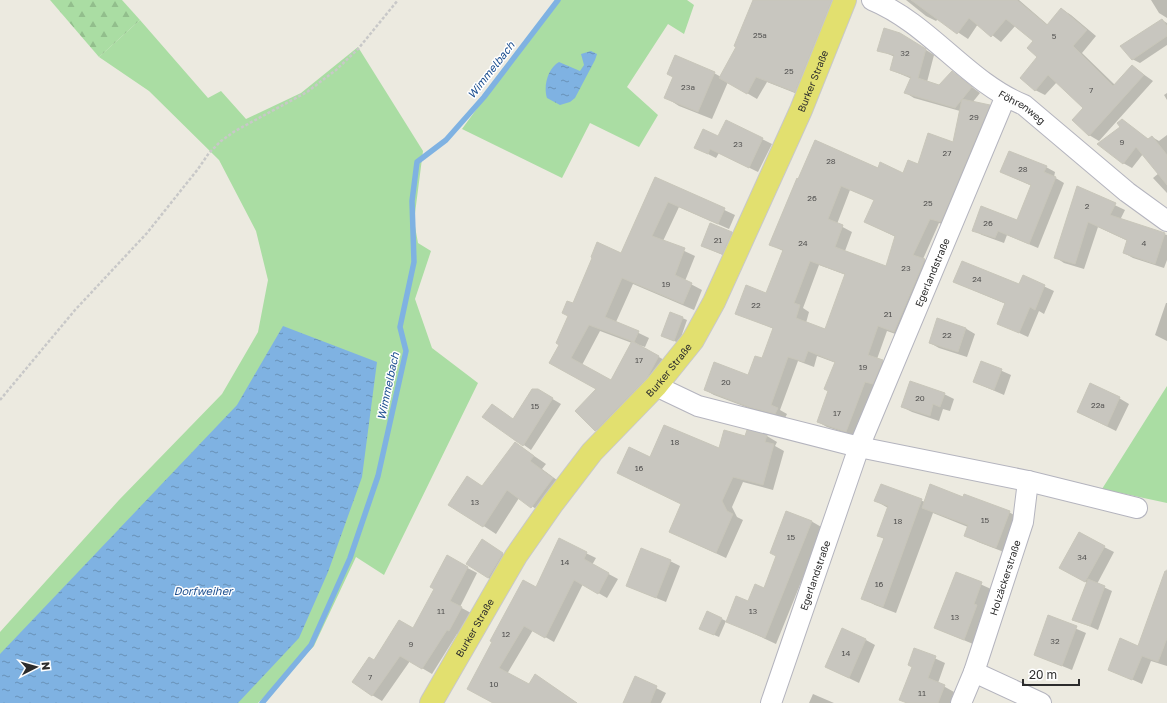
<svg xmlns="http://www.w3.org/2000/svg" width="1167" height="703" viewBox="0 0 1167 703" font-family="'Golos Text',sans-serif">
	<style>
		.grass { fill: #aadda3 }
		.forest { fill: url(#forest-firs) }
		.water { fill: url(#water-ripples) }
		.shadow { fill: #0003; fill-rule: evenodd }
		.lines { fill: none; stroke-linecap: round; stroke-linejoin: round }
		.stream { stroke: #7fb2e2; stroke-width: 5.5 }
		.building { fill: #c8c6bf; stroke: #c8c6ba; fill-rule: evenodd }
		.street-casing { stroke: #b4b4be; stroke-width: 22 }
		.primary-casing { stroke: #c8c8c8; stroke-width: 24 }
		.path { stroke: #c8c8c8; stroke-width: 2.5; stroke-dasharray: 3 2; stroke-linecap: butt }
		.street { stroke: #fff; stroke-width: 20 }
		.primary { stroke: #e2e06f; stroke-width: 22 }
		.labels { text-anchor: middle; stroke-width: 3; stroke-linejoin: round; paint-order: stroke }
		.number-label { font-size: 8px; fill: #535251 }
		.street-label { font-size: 10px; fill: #2c2c2c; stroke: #fff }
		.water-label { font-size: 11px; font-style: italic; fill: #1c4f90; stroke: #fff }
	</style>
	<defs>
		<pattern id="forest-firs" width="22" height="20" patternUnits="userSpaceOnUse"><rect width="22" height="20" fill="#aadda3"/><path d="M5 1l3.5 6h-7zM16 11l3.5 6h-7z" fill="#92be8c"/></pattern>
		<pattern id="water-ripples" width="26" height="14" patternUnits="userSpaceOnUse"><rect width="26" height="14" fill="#7fb2e2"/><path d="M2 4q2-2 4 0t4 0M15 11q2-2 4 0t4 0" fill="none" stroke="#6891b7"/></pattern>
	</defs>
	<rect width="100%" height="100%" fill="#eceae0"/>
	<!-- grass -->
	<path class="grass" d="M556 0H687L694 5 684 34 668 24 627 87 658 115 639 147 590 123 562 178 462 129Z
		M140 20 208 98 221 91 246 119 301 93 358 47 423 151 414 221 418 243 431 251 415 299 432 348 478 383 384 575 356 557 314 646 258 703H0V632L119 500 222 394 258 332 268 280 256 231 219 160 149 91 99 57Z
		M1167 386V503L1102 489Z"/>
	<!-- forest -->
	<path class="forest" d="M50 0H122L140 20 99 57Z"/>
	<!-- water -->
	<path class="water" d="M591 51 597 54 595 60 575 98 570 102 560 105 547 98C543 86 548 68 559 62L580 71 584 65 581 54Z
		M283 326 377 362 362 477 328 572 299 638 238 703H0V654L237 405Z"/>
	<!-- shadow -->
	<path class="shadow" d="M758 0H840L805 97 767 82 757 99 728 82 712 119 679 106 665 97 714 73 721 77 737 47Z
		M906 0H1019L1048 25 1062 9 1071 15 1096 36 1082 53 1115 85 1132 66 1153 81 1099 141 1089 135 1085 108 1057 82 1045 95 1035 90 1039 57 1034 41 1016 25 1001 42 978 24 968 39 938 19 936 21 926 16Z
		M1151 0H1167V18L1159 13Z
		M1162 20 1167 23V45L1140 63 1132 59Z
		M909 39 934 55 927 82 940 86 952 72 980 93 972 103 989 106 998 111 950 227 939 223 923 259 934 265 904 337 887 331 877 359 892 366 855 436 827 427 818 422 829 391 836 363 817 356 814 367 798 361 780 410 787 414 785 418 759 412 714 395 705 390 748 376 762 359 774 329 737 313 767 294 783 251 770 244 797 179 878 169 904 175 954 143 960 111 914 98 906 93 912 79 891 70 895 57 879 50ZM850 190 875 200 865 222 896 237 886 267 845 251 852 232 837 224ZM819 265 846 275 826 330 806 323 809 312 803 308Z
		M1167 93V100L1164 95Z
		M1122 120 1149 140 1152 137 1159 141 1167 135V193L1153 178 1159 173 1143 154 1132 168 1123 163Z
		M726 121 772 144 758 172 719 153 716 158 704 152 719 137Z
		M1046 167 1055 172 1054 177 1064 183 1038 248 1007 235 1004 243 982 235 973 230 1018 222 1032 186 1001 172Z
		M656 178 735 215 729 229 679 207 663 241 695 256 685 281 702 290 694 310 633 284 616 322 649 338 645 347 639 345 669 363 606 436 596 430 598 389 561 369V344L573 305 622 254ZM600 331 632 343 611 381 582 365Z
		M1077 187 1125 210 1120 220 1167 235V260L1164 268 1133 258 1124 253 1128 241 1098 227 1084 269 1064 263 1055 257Z
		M732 232 741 238 732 259 702 246Z
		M1024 277 1054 291 1044 314 1039 311 1028 337 998 323 1006 304 954 282 1020 285Z
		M1166 303H1167V341L1155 335Z
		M671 313 687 320 679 343 662 336Z
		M965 328 975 334 967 357 939 348 930 343Z
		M982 362 1011 375 1004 395 974 382Z
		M944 394 954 399 950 411 943 409 939 421 912 412 902 407Z
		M546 395 561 404 531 450 484 417 514 420Z
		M1119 398 1129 404 1116 431 1078 412Z
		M748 432 767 436 777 442 775 446 784 451 773 490 743 482 732 507 737 517 743 520 726 558 681 537 682 504 651 459 720 449 746 437Z
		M515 443 546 464 542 469 565 486 544 514 519 498 496 534 450 504 483 487Z
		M882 485 925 502 1009 512 1022 520 1009 554 978 542 965 535 968 527 933 513 896 613 875 605 862 598 884 539 878 535 888 508 876 501Z
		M811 521 823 528 776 644 727 621 765 589Z
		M559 540 596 558 592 565 618 579 607 598 583 584 554 642 533 630 507 674 529 685 544 681 577 703H494L477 694 537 588Z
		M491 546 512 560 498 583 488 578Z
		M1104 547 1114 552 1097 584 1112 591 1098 630 1073 619 1087 583 1070 573Z
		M447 557 477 573 460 607 471 613 459 636 457 634 432 674 410 661 382 701 372 695 374 661 414 629 435 589Z
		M670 561 680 566 666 602 627 586Z
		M1167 569V666L1151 661 1142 684 1109 669 1139 647Z
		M956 573 991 589 983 610 986 611 973 644 935 628Z
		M1049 617 1086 633 1072 670 1035 655Z
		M722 619 726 621 719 637 705 631Z
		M866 640 875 645 859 683 826 667Z
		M915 649 945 663 938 683 954 692 950 703H907L901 699 913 667Z
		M636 678 666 693 661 703H627Z
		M813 694 834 703H809Z"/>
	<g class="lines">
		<!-- stream -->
		<path class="stream" d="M262 703 311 645 350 558 378 476 406 351 400 327 414 262 412 201 417 162 446 140 484 97 558 0"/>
	</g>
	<!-- building -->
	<path class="building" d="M753 0H832L795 92 756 77 747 94 719 78 736 47 734 46Z
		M911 0H1017L1047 25 1061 8 1087 30 1073 46 1113 86 1132 65 1144 75 1089 136 1072 120 1083 108 1048 75 1035 91 1020 78 1037 57 1027 48 1033 41 1006 19 991 37 969 18 957 34Z
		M1162 19 1167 26V36L1132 60 1120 46Z
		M884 28 900 33 926 49 918 78 939 85 952 71 972 87 955 108 904 93 911 77 890 70 894 55 877 51Z
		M675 55 715 72 698 112 664 98 673 77 667 74Z
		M962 99 990 105 941 222 930 219 913 255 925 259 894 332 878 326 868 355 883 360 873 384 865 382 846 432 817 422 828 391 824 389 835 362 808 351 804 362 788 357 771 405 778 408 775 414 749 407 704 390 714 362 748 375 755 356 762 358 773 328 735 314 746 285 766 293 783 250 769 245 797 178 798 179 815 140 878 168 880 162 903 173 908 160 918 164 928 133 953 142ZM841 186 874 200 864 222 895 236 886 266 835 247 843 225 828 219ZM810 261 845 274 825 329 796 318 800 305 794 303Z
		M1122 119 1148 139 1152 136 1167 155V185L1136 147 1123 164 1097 144 1120 127 1117 123Z
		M726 120 763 138 749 168 710 149 708 154 694 148 703 129 718 136Z
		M1009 151 1047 166 1044 172 1056 177 1029 244 998 231 995 238 972 231 981 206 1017 220 1031 185 1000 172Z
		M655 177 725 208 718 224 668 202 652 236 685 248 675 275 692 283 683 304 622 278 605 317 639 331 634 342 589 325 571 358 611 380 632 341 659 356 647 378 595 431 575 411 596 389 549 363 559 345 556 343 568 316 562 313 567 301 573 303 592 258 591 257 597 242 621 253Z
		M1077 186 1116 203 1110 215 1165 233 1155 264 1123 253 1127 240 1088 222 1075 264 1054 258Z
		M710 223 732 232 722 254 701 246Z
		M962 261 1019 284 1023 275 1045 285 1035 310 1030 307 1019 333 997 324 1005 303 953 282Z
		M670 312 683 317 674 341 661 336Z
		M937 318 966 328 958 352 929 343Z
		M981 361 1002 369 994 390 973 382Z
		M910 381 945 393 940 407 933 404 930 416 901 407Z
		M1090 383 1120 397 1107 426 1077 412Z
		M532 389H538L553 398 523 446 482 417 492 404 513 419Z
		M664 425 719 448 724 430 745 436 747 430 767 435 765 442 774 444 763 485 733 477 722 501 727 511 733 514 716 553 669 532 681 504 617 473 629 447 650 457Z
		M515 442 534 456 530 461 553 478 531 508 507 490 483 527 448 505 467 476 482 486Z
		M881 484 922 499 883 607 861 599 884 538 877 536 888 506 874 501Z
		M930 484 963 497 964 494 1010 511 996 548 964 536 968 525 922 508Z
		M786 511 812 521 765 638 726 622 736 596 748 601 755 584 764 588 776 556 770 553Z
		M1079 532 1105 546 1085 582 1059 568Z
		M559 538 587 552 584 559 609 573 598 594 574 580 545 638 524 626 499 668 529 684 535 674 577 703H493L467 689 492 642 490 641 523 580 536 587Z
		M482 539 503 553 488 578 466 564Z
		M641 548 671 560 656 598 626 586Z
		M447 555 468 567 450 601 462 607 449 631 447 630 422 669 400 656 372 696 352 682 369 657 374 660 399 620 413 628 434 589 430 587Z
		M1165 571H1167V638L1158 662 1142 656 1132 680 1108 670 1120 638 1138 646Z
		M956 572 982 582 974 604 977 605 964 640 934 628Z
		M1088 579 1105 586 1090 626 1072 620Z
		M707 611 722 618 714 635 699 629Z
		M1048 615 1077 626 1062 666 1034 655Z
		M842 628 866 639 849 678 825 667Z
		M914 648 936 656 928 678 945 685 938 703H907L899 700 912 667 908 665Z
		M635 676 657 686 650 703H623Z"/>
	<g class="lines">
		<defs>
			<g id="street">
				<path id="s1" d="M872 0C930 24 967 82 1024 105L1127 192 1167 221"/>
				<path d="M656 386 698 406 859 447 1028 481 1137 508"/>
				<path d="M974 672 1041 703"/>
				<path id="s2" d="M771 703 859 447 1005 98"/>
				<path id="s3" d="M961 703 974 672 1023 522 1028 481"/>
			</g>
			<g id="primary">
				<path id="s4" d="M431 703 516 556 553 503 592 452 656 386 693 340 714 302 801 110 845 0"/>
			</g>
		</defs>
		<!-- street casing -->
		<use href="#street" class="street-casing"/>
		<!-- primary casing -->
		<use href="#primary" class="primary-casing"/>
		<!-- path -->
		<path class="path" d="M0 400 75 310 147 233 198 169 209 153 221 141 235 131 307 92 336 70 358 49 398 0"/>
		<!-- street -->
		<use href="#street" class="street"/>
		<!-- primary -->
		<use href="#primary" class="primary"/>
	</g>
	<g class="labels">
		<!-- number labels -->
		<g class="number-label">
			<text x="760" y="38">25a</text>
			<text x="1054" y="39">5</text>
			<text x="905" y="56">32</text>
			<text x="789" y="74">25</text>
			<text x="688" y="90">23a</text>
			<text x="1091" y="93">7</text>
			<text x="974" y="120">29</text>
			<text x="1122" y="145">9</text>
			<text x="738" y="147">23</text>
			<text x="947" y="156">27</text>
			<text x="831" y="164">28</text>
			<text x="1023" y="172">28</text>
			<text x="812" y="201">26</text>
			<text x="928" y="206">25</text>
			<text x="1087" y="209">2</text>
			<text x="988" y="226">26</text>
			<text x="718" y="243">21</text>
			<text x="803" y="246">24</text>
			<text x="1144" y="246">4</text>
			<text x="906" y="271">23</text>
			<text x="977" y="282">24</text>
			<text x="666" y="287">19</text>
			<text x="756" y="308">22</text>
			<text x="888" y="317">21</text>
			<text x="947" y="338">22</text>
			<text x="639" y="363">17</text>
			<text x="863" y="370">19</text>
			<text x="726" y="385">20</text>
			<text x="920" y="401">20</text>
			<text x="1098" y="408">22a</text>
			<text x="535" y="409">15</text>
			<text x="837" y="416">17</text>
			<text x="675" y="445">18</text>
			<text x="639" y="471">16</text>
			<text x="475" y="505">13</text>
			<text x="985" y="523">15</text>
			<text x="898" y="524">18</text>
			<text x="791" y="540">15</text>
			<text x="1082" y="560">34</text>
			<text x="565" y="565">14</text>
			<text x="879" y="587">16</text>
			<text x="441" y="614">11</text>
			<text x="753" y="614">13</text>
			<text x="955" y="620">13</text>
			<text x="506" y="637">12</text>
			<text x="1055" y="644">32</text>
			<text x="411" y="647">9</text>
			<text x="846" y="656">14</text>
			<text x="370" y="680">7</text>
			<text x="494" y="687">10</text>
			<text x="922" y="696">11</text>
		</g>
		<!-- street labels -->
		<g class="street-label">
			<text dy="4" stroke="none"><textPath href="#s4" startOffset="735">Burker Straße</textPath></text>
			<text dy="4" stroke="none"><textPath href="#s1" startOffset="185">Föhrenweg</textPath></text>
			<text dy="4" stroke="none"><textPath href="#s2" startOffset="460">Egerlandstraße</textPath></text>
			<text dy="4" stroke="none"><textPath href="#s4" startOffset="411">Burker Straße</textPath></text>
			<text dy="4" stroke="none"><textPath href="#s2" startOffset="135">Egerlandstraße</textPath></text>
			<text dy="4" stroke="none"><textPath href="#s3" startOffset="133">Holzäckerstraße</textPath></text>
			<text dy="4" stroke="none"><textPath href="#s4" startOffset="87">Burker Straße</textPath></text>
		</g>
		<!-- water labels -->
		<g class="water-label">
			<text transform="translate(491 70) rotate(-52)" y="4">Wimmelbach</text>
			<text transform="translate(388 386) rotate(-78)" y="4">Wimmelbach</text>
			<text x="203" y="595">Dorfweiher</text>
		</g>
	</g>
	<!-- north arrow -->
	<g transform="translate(36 667) rotate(84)" stroke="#ffffff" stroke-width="3" paint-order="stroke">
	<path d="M0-3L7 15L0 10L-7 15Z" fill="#2c2c2c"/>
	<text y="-6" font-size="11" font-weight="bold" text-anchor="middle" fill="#2c2c2c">N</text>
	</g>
	<!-- scale -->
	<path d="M1023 679v6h56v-6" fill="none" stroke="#2c2c2c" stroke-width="2"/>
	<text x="1029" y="679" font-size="12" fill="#2c2c2c" stroke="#ffffff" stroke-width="3" paint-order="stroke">20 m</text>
</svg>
